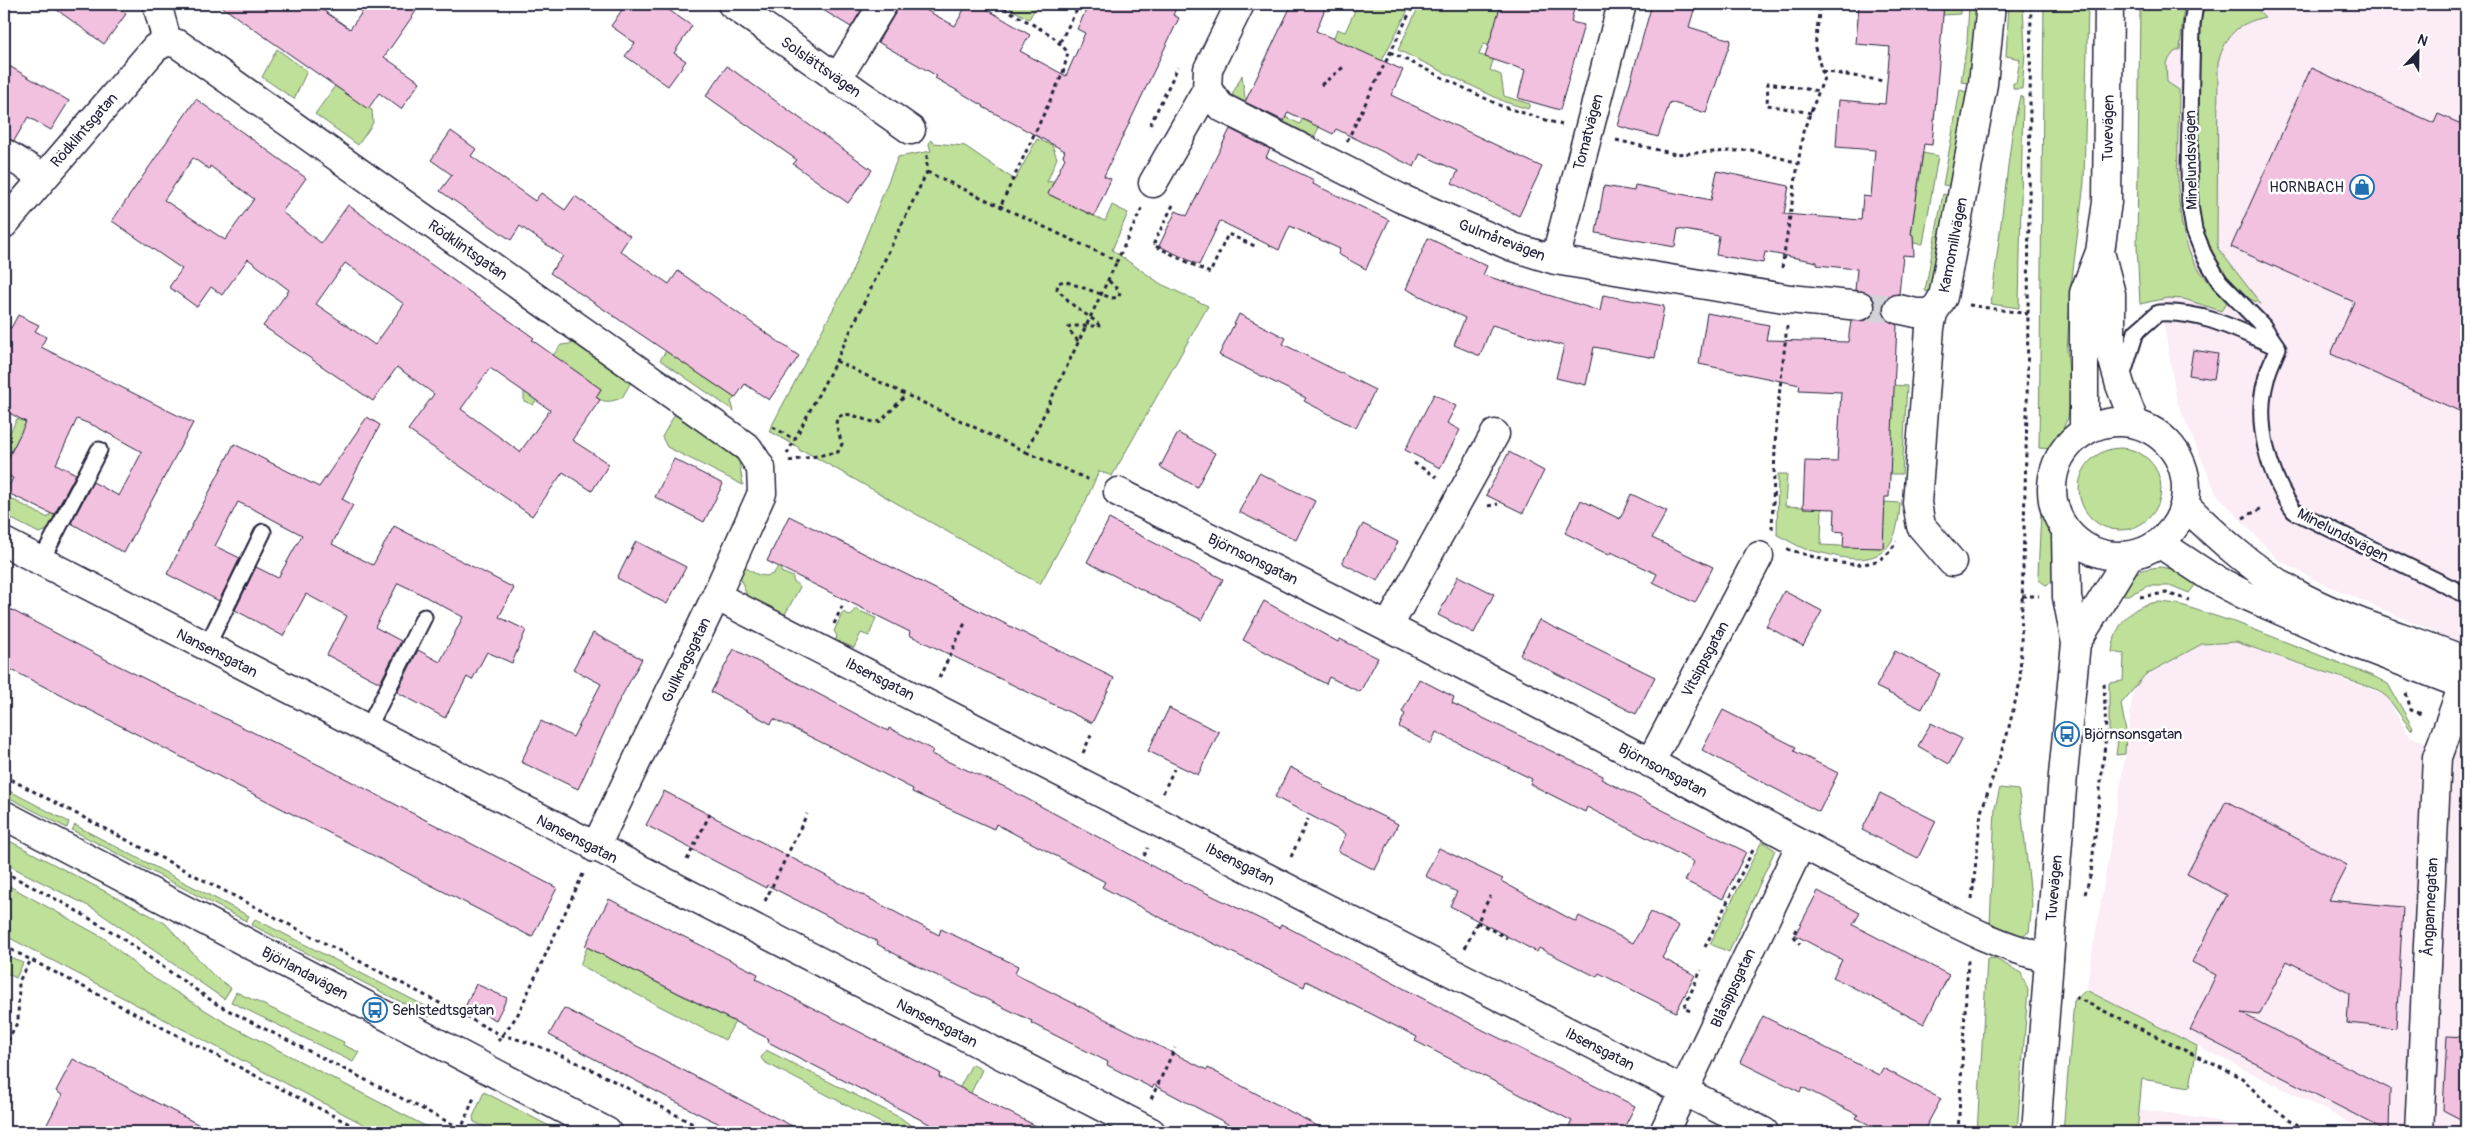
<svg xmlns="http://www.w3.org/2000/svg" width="2470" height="1136" viewBox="0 0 2470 1136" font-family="Pangolin,sans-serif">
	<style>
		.built { fill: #fbecf6 }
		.green { fill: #bee099; stroke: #70816a }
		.building { fill: #f3c1e0; stroke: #22223b; fill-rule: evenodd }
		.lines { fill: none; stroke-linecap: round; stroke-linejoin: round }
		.street-tunnel { stroke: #d3d3d8; stroke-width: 28; stroke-dasharray: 28 14; stroke-linecap: butt }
		.lane-casing { stroke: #22223b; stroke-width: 19 }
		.street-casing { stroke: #22223b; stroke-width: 31 }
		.secondary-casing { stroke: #22223b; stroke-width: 31 }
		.path { stroke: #22223b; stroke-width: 3; stroke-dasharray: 4 4; stroke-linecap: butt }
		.lane { stroke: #fff; stroke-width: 15 }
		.street { stroke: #fff; stroke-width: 28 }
		.secondary { stroke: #fff; stroke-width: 28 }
		.labels { text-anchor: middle; stroke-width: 5; stroke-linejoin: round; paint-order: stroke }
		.street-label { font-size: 15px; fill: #22223b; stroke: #fff }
		.poi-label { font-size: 15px; fill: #22223b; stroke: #fff; text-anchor: start }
	</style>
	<rect width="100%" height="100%" fill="#fff"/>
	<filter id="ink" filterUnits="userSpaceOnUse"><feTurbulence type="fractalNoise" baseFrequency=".02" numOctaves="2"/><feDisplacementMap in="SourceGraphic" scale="10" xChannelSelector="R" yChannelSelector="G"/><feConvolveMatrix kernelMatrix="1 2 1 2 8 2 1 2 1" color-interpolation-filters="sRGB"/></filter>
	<g filter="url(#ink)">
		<!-- built -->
		<path class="built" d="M2158 4H2466V645L2319 582 2277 559 2216 493 2177 401 2153 260Z
			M2217 636 2384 694 2410 737 2466 755V1132H2369L2086 990 2125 758 2134 683Z
			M2139 1109 2287 1132H2137Z"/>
		<!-- green -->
		<path class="green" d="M1002 4H1038L1029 19Z
			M1358 4H1411L1378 68 1336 96 1314 137 1232 95 1242 75 1245 98 1300 124 1315 90 1337 29 1345 32Z
			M1420 4H1501L1492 46 1483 44 1479 55 1494 58 1490 70 1501 75 1504 96 1530 104 1528 109 1505 102 1398 50Z
			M1944 4H1960V14L1943 15Z
			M1969 4H1978L1977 36 1969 83 1961 82 1967 42Z
			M2009 4H2023L2025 53 2022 89H2013V83H2016L2020 59 2006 56Z
			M2044 4H2088L2084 183 2071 286 2067 350 2071 395 2068 418 2053 449 2039 448Z
			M2140 4H2184L2180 50 2174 52 2166 63 2167 82 2179 90C2179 138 2171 217 2193 260 2201 275 2215 289 2227 302L2221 311 2184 299 2167 298 2140 304 2137 246Z
			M2202 4H2252L2265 17C2236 24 2227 34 2218 62L2217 247 2261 304 2248 298 2218 266 2207 250 2198 215 2197 119Z
			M277 49 307 71 294 99 262 77Z
			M335 86 372 110 373 123 358 145 315 114Z
			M1960 90 1967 92 1950 186 1943 185Z
			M2020 96 2023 98 2019 308 1991 304 2012 134Z
			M1037 139 1052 145 1057 158 1047 182 1054 181 1048 194 1105 221 1112 205 1128 213 1112 250 1161 284 1208 306 1112 476 1099 471 1084 505 1040 584 806 452 800 451 798 447 769 431 848 281 898 157 931 151 929 145 930 140 934 143 965 146 1015 180Z
			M1923 153 1938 156 1923 244 1913 243V236L1911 234Z
			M1943 194 1948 195 1931 292 1925 291Z
			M577 343 631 382 622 398C612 401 605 404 596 397L601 389 562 362 533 405 524 401V392L561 345Z
			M666 351 735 398 731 401 734 411 660 360Z
			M1893 385 1907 386 1902 474H1890Z
			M675 414 698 428 739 461 743 485 667 447 662 437Z
			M17 419 33 425 21 448 14 445 4 467V444Z
			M2079 489a41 41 0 1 1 82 0a41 41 0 1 1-82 0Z
			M71 471 77 477 51 529 39 533 4 515V495L48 518Z
			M1778 474H1787L1785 506 1822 508 1821 545 1883 548 1884 502 1900 503C1898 555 1875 567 1827 554 1820 552 1812 551 1805 549 1795 545 1786 539 1777 535Z
			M2041 512 2046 514 2053 533 2054 578 2047 586 2039 580 2038 574Z
			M745 567C754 573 762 579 773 574L778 567 781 568V572L793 577V581L800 587 783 618 748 599 740 577Z
			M2161 567 2177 570 2200 579 2189 593 2172 586H2148L2129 595H2116C2131 575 2135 569 2161 567Z
			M2160 602 2178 604 2240 624 2375 677 2388 684 2413 728 2411 730 2388 698 2378 690 2236 642 2202 644 2145 675 2121 704 2126 731 2125 754 2116 755 2118 740 2109 731V683L2123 681 2124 654 2112 652C2115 624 2131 604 2160 602Z
			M855 609 876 618 869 636 861 633 854 648 843 643 841 648 834 644 837 636 834 631 843 612 851 616Z
			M4 788 69 822 67 828 4 795Z
			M2000 788 2018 790 2020 799 2032 905 2029 932 2021 936 1990 925 1995 808Z
			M75 825 90 833 249 916 246 921 72 830Z
			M4 838 165 923 214 976 231 988 224 999 94 909 4 863Z
			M1762 841 1775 850 1729 952 1710 944Z
			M4 883 104 938 144 972 226 1023 437 1132H378L4 935Z
			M255 919 433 1010 430 1017 252 925Z
			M587 947 735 1022 725 1040 580 965Z
			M4 954 23 963 16 978 4 972Z
			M1994 958 2021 973 2028 990 2017 1132H1977L1987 959Z
			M2086 990 2197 1046 2190 1087 2142 1079 2137 1132H2063L2074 1001Z
			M236 992 344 1042 343 1045 359 1052 353 1062 231 1002Z
			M766 1050 901 1118 913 1127 911 1132H898L764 1062 761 1058Z
			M972 1064 982 1070 952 1132H936Z
			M484 1092 553 1128 562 1132H496L474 1122 473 1117Z"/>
		<!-- building -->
		<path class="building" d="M49 4H112L126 14 104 44Z
			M218 4H314L350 29 368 4H421L384 57 420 82 401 109 379 93 368 109Z
			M626 4H660L692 26 674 53 686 61 668 86 625 56 635 43 611 26Z
			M813 4H865L851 27Z
			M899 4H915L955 26 967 4H978L1030 35 1020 51 1066 76 1085 33 1077 29 1089 4H1178L1173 15 1179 18 1104 176 1111 179 1094 216 1048 194 1065 158 1063 156 1065 151 983 107 984 106 935 78 937 76 878 42 896 12Z
			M1292 4H1327L1316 31 1403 70 1391 95 1542 167 1519 216 1452 183 1458 171 1420 154 1414 167 1336 129 1333 134 1288 112 1284 121 1245 102Z
			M1501 4H1575L1571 22 1584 25 1560 110 1518 98 1525 70 1485 57Z
			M1652 4H1696L1689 27 1731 40 1706 113 1670 102 1658 137 1618 126Z
			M1859 4H1944L1932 145 1924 144 1911 234 1913 235 1914 256 1903 255 1899 294 1887 298 1883 306V314L1887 320 1897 325 1889 497H1885L1883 548 1843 547 1844 532 1834 531 1835 509 1803 508 1805 461 1837 462 1841 392 1799 390 1800 385 1699 364 1707 313 1769 325 1766 340 1848 342 1851 321 1867 320 1872 315 1875 308 1874 300 1869 294 1855 290 1857 269 1817 265V262L1765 252 1763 263 1716 255 1719 236 1678 229 1675 247 1596 233 1604 186 1634 191 1635 185 1711 200 1717 171 1789 186 1784 214 1861 220 1863 196 1871 197 1875 150 1836 147 1839 100 1885 104 1890 47 1856 44Z
			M4 63 69 101 51 130 28 117 14 141 4 137Z
			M727 66 872 170 848 203 793 164 797 160 706 96Z
			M2311 68 2434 123 2438 114 2466 126V414L2331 354 2354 302 2231 247Z
			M196 99 306 178 282 212 321 243 348 205 534 338 532 340 601 389 596 397 600 400 572 440 609 464 592 491 563 472 532 516 408 430 434 394 397 367 373 401 263 326 289 290 248 259 222 295 211 287 197 307 169 287 182 269 112 221ZM193 158 209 169 210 166 254 199 225 240 164 200ZM345 263 404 304 375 345 316 304ZM490 368 550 410 520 452 461 409Z
			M1230 129 1270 149 1266 157 1314 180 1313 184 1389 220 1366 269 1338 254 1340 249 1290 226 1279 250 1220 221 1199 265 1159 246 1176 211 1187 216Z
			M451 131 476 149 471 156 535 201 541 193 565 210 575 196 630 236 620 251 669 284 678 271 799 356 769 400 745 384 735 398 550 273 563 256 520 226 511 240 440 191 452 175 431 160Z
			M1428 238 1487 266 1483 275 1600 311 1603 295 1664 306 1655 358 1594 347 1586 385 1556 378 1564 346 1492 325 1480 356 1454 345 1465 318 1406 289Z
			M1239 314 1286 338 1283 344 1375 390 1356 428 1304 401 1306 398 1219 355Z
			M18 315 39 325 35 331 46 337 41 347 193 423 124 553 71 523 93 482 119 496 142 452 95 426 77 419 56 464 76 474 54 515 6 492 13 478 4 474V467L26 422 4 410V324L11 328Z
			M2193 350 2218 354 2214 379 2189 375Z
			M1434 394 1456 406 1447 423 1460 430 1440 468 1405 450Z
			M367 417 380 425 342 499 353 505 332 544 373 565 394 526 514 588 499 617 526 630 512 663 487 652 472 680 467 677 445 718 397 692 418 650 440 662 463 617 415 591 398 583 375 627 401 641 380 683 327 655 347 616 306 594 283 636 235 610 256 567 278 578 302 535 255 510 238 502 215 546 240 558 219 601 167 574 234 444 319 487Z
			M1178 433 1215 453 1197 487 1160 467Z
			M1509 452 1544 471 1523 513 1486 495Z
			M674 459 723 484 704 522 655 497Z
			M1259 473 1315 501 1296 540 1239 512Z
			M1631 494 1667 511 1652 538 1713 567 1695 603 1653 582 1657 574 1611 552 1609 555 1565 533 1581 500 1620 519Z
			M789 516 1114 678 1092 723 909 635 910 632 767 561Z
			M1109 519 1223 579 1202 620 1087 562Z
			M1363 524 1398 542 1378 581 1342 563Z
			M636 541 686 567 667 604 617 578Z
			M1458 576 1494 594 1474 633 1438 615Z
			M1784 591 1822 611 1803 646 1766 626Z
			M1264 601 1338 642 1340 639 1378 658 1360 692 1329 677 1326 684 1243 640Z
			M4 606 105 659 331 771 557 888 532 937 4 666Z
			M1539 620 1655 677 1636 714 1520 655Z
			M593 633 642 659 619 701 578 789 521 762 541 721 573 737 601 684 573 669Z
			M734 649 888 731 889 728 933 750 931 754 1005 787 1163 872 1279 928 1281 924 1481 1029 1635 1106 1622 1132H1566L1572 1121 1415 1041 1417 1037 1306 981 1304 987 1169 922 1102 887 1105 882 996 824 994 829 912 792 913 789 849 756 774 719 771 724 711 692Z
			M1895 651 1940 674 1922 709 1876 687Z
			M1419 679 1454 697 1452 703 1603 776 1601 779 1746 852 1723 899 1685 881 1694 862 1587 807 1585 812 1530 784 1532 779 1436 732 1431 744 1399 727 1405 714 1402 712Z
			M1169 708 1219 732 1198 775 1148 751Z
			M1723 710 1796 747 1794 751 1838 773 1819 812 1702 750Z
			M1931 723 1962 739 1949 764 1918 746Z
			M1290 767 1324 785 1322 787 1398 824 1375 870 1338 851 1346 834 1275 797Z
			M664 791 939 935 941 929 1018 966 1015 974 1207 1070 1208 1068 1329 1132H1243L1154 1085 1152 1088 1107 1065 1108 1062 1031 1023 1032 1021 919 967 877 944 878 942 767 885 766 888 646 825Z
			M1880 793 1936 821 1918 858 1862 830Z
			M2226 801 2347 865 2329 900 2403 907 2396 1028 2347 1023 2349 993 2287 961 2259 1015 2241 1013 2390 1089 2389 1132 2190 1030 2216 975 2192 962 2227 895 2187 874Z
			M1439 848 1503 879 1501 881 1576 922 1579 916 1633 943 1651 912 1679 926 1662 958 1695 975 1676 1012 1599 973 1597 977 1539 948 1537 952 1450 906 1457 892 1425 876Z
			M1818 891 1860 913 1853 925 1949 975 1924 1024 1833 977 1842 960 1795 935Z
			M609 899 758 974 756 979 940 1073 939 1077 1048 1132H945L768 1042 769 1039 585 946Z
			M476 984 507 998 496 1020 466 1005Z
			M564 1008 727 1093 804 1132H737L701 1115 549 1035Z
			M1763 1016 1879 1075 1883 1068 1941 1099 1923 1132H1884L1856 1118 1858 1115 1802 1087 1800 1092 1740 1062Z
			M2447 1036 2466 1037V1122L2443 1110Z
			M73 1059 213 1132H43L62 1095 56 1091Z"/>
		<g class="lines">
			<!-- street-tunnel -->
			<path class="street-tunnel" d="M1860 306 1898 309"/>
			<defs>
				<path id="lane" d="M2195 4 2192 25 2189 168 2190 205 2194 230 2205 257 2220 282 2263 326 2278 348
					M2278 348C2274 358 2268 369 2266 380 2254 423 2269 476 2294 511L2466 595
					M2121 380 2136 332 2158 313C2201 310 2238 330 2277 347
					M41 561 99 450
					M206 648 263 532
					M367 730 424 617"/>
				<path id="street" d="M157 4 167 41
					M732 4 911 130
					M837 79 883 4
					M1207 89 1221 107 1400 198 1513 247 1555 260 1790 299 1860 306
					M4 153 44 177
					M1153 183 1207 89 1208 69 1240 4
					M4 224 155 48 167 41 178 44 748 448 761 468 762 493 716 596 595 848
					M1555 260 1622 4
					M1898 309 1916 313H1933
					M1118 492C1309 586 1499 682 1687 782 1758 821 1828 858 1900 895 1948 919 1996 947 2049 958
					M4 542 1151 1132
					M1952 562 1921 526 1917 503 1930 328 1933 313 1943 297 1983 84 1991 4
					M716 596 1764 1132
					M1388 627 1495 434
					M1650 763 1759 556
					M1664 1132 1801 844
					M2419 1132 2437 757 2463 685"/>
				<path id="secondary" d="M2100 252 2111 294V353L2120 385 2135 424
					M2052 489a67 67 0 1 1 134 0a67 67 0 1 1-134 0Z
					M2084 432V293L2100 252 2107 202 2109 4
					M2185 505C2221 541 2257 573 2302 597 2354 624 2412 639 2466 661
					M2159 543 2209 576 2245 595 2354 643 2466 686
					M2076 643 2129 556
					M4 815 607 1132
					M2036 1132 2063 775 2076 643 2067 597 2066 530"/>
			</defs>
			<!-- lane casing -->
			<use href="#lane" class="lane-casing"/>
			<!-- street casing -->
			<use href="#street" class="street-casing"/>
			<!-- secondary casing -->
			<use href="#secondary" class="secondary-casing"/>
			<!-- path -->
			<path class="path" d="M997 4 1051 35 1068 52 1063 73 1000 207
				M1060 42 1080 4
				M1390 52 1501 106 1562 125
				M1822 71 1884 81
				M1321 85 1346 65
				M1811 113 1767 105 1768 83 1819 91
				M1150 125 1178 67
				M1616 140 1675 154 1751 150 1799 163
				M1347 141 1414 4
				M927 172 1117 261 1142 208
				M1173 205 1153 245 1210 273 1228 234 1257 247
				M1782 268 1803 132 1824 78 1815 48 1820 4
				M1969 305 2028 314
				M1078 341 1068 329 1070 326H1099L1097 322 1075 307 1057 289 1058 283 1064 281 1112 298 1119 297 1120 292 1107 279
				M836 361 1026 452 1117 261
				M773 427 795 440
				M1026 452 1092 481
				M787 454 836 361 927 172V154
				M789 461 838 452 842 444 836 424 837 418C851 407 866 426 881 421L905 396
				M1414 463 1437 477
				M1488 506 1498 504
				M2243 518 2264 507
				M1772 529 1776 423 1787 326
				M1787 549C1819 558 1879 582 1896 541
				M2022 596H2039
				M2140 597 2166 593 2189 600
				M834 624 843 604
				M939 678 965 623
				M2406 693 2411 710 2422 714
				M1083 753 1092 733
				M4 776 501 1035C568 1050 646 1100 708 1132
				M1163 793 1174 769
				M1144 856 1148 848
				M1291 857 1308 819
				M687 860 710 814
				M4 872 65 904 114 933 218 1005 468 1132
				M2085 894 2091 873 2106 735 2104 682
				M1972 899 1981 812 2007 735 2020 682 2027 413 2031 4
				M765 901 807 814
				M1477 922 1507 938
				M1796 929 1793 935 1800 944
				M4 946 365 1132
				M1705 947 1753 850
				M1465 948 1490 896
				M2075 997 2242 1078 2267 1104 2308 1132
				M1690 1011 1684 1008 1701 970
				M498 1041 517 1016 583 874
				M4 1048 18 1021 19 981 31 960
				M1151 1099 1175 1048
				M460 1132 475 1095
				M1958 1132 1968 960"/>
			<!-- lane -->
			<use href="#lane" class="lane"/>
			<!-- street -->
			<use href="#street" class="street"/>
			<!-- secondary -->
			<use href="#secondary" class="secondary"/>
		</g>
	</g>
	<!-- icons -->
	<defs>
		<symbol id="shop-ring" viewBox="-11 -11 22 22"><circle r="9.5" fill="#fff" stroke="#1f6fb2" stroke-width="1.5"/><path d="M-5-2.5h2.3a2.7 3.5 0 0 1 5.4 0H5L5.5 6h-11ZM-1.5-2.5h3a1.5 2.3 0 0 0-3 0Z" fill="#1f6fb2"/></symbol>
		<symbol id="bus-ring" viewBox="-11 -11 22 22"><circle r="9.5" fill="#fff" stroke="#1f6fb2" stroke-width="1.5"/><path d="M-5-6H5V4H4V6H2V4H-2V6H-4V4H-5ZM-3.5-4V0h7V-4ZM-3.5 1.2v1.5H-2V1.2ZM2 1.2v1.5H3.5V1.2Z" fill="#1f6fb2"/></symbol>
	</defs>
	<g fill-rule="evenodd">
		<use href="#shop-ring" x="2348" y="173" width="28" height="28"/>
		<use href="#bus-ring" x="2053" y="720" width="28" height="28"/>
		<use href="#bus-ring" x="361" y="996" width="28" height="28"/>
	</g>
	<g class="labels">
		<!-- street labels -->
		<g class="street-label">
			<text transform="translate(821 67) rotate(35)" y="5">Solslättsvägen</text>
			<text transform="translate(2108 128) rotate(-89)" y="5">Tuvevägen</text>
			<text transform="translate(84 130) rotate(-49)" y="5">Rödklintsgatan</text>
			<text transform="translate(1588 132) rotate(-75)" y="5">Tomatvägen</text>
			<text transform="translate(2191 160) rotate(-91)" y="5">Minelundsvägen</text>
			<text transform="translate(1502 240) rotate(21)" y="5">Gulmårevägen</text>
			<text transform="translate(1953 245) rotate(-79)" y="5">Kamomillvägen</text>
			<text transform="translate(468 250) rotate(35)" y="5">Rödklintsgatan</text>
			<text transform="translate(2343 535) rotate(27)" y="5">Minelundsvägen</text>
			<text transform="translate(1253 559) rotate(26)" y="5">Björnsonsgatan</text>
			<text transform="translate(217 653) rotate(27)" y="5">Nansensgatan</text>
			<text transform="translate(1705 659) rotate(-62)" y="5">Vitsippsgatan</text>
			<text transform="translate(686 660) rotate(-64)" y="5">Gullkragsgatan</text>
			<text transform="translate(880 679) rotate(27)" y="5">Ibsensgatan</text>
			<text transform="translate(1663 770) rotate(28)" y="5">Björnsonsgatan</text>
			<text transform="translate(577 839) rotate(27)" y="5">Nansensgatan</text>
			<text transform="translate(1240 864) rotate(27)" y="5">Ibsensgatan</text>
			<text transform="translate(2054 888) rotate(-85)" y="5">Tuvevägen</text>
			<text transform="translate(2430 907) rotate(-87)" y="5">Ångpannegatan</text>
			<text transform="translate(305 973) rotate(28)" y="5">Björlandavägen</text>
			<text transform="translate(1733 988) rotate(-65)" y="5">Blåsippsgatan</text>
			<text transform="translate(937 1023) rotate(27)" y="5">Nansensgatan</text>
			<text transform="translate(1600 1049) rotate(27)" y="5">Ibsensgatan</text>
		</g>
		<!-- poi labels -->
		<g class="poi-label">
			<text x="2344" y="192" text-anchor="end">HORNBACH</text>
			<text x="2084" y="739">Björnsonsgatan</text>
			<text x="392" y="1015">Sehlstedtsgatan</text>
		</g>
	</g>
	<!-- margin -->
	<rect width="2470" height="1136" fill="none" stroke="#fff" stroke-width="20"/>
	<rect x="10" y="10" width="2450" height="1116" fill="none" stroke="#22223b" stroke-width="2" filter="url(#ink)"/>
	<!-- north arrow -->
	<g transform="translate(2418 52) rotate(22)" stroke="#ffffff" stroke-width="4" paint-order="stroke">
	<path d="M0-4L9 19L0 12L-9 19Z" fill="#22223b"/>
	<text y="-8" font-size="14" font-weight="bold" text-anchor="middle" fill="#22223b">N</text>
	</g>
</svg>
